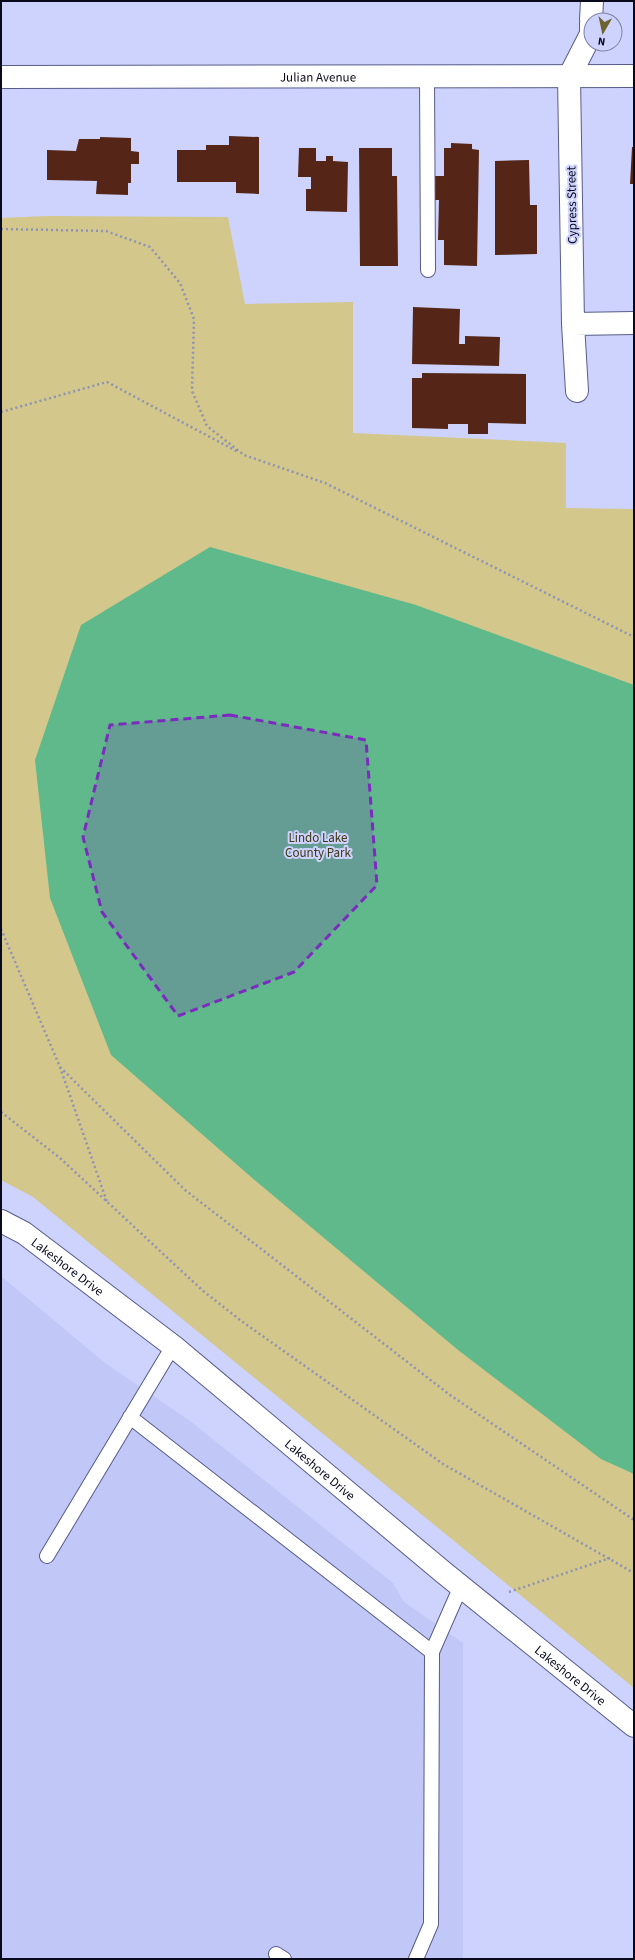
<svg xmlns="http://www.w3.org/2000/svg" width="635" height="1960" viewBox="0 0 635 1960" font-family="'Source Sans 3',sans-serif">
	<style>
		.built { fill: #c1c7f7 }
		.green { fill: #d3c78b }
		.water { fill: #60b98a }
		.building { fill: #552617 }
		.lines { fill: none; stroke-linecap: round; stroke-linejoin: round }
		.lane-casing { stroke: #575c89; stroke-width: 16 }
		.street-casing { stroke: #575c89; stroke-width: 24 }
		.secondary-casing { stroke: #575c89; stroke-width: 24 }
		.path { stroke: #8e92b5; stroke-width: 2.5; stroke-dasharray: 2 3; stroke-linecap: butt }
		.lane { stroke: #fff; stroke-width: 14 }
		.street { stroke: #fff; stroke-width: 22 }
		.secondary { stroke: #fff; stroke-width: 22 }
		.marked { fill: #7b2cbf; fill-opacity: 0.2; stroke: #7b2cbf; stroke-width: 3; stroke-dasharray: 8 5; stroke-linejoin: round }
		.labels { text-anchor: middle; stroke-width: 4; stroke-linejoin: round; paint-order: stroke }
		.street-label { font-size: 13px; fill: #08091b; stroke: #cdd3fd }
		.park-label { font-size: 13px; fill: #3f3811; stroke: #cdd3fd }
	</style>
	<rect width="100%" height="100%" fill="#cdd3fd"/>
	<!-- built -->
	<path class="built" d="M1 1276 105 1363 190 1421 393 1583 404 1602 463 1643V1959H1Z"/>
	<!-- green -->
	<path class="green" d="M47 216 228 217 245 304 353 302V433L566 443V508L634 509V1688L33 1197 1 1180V218Z"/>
	<!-- water -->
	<path class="water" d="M210 547 416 605 634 685V1474L601 1459 458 1350 257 1182 111 1055 50 898 35 760 81 625Z"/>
	<!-- building -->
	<path class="building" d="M229 136 259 137V194L236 193V182H177V150H206V145H229Z
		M100 137 131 138V151L139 152V164H131V183H128V195L96 194 97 181 47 180V150L76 151 79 139H100Z
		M451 143 472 144V149L479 150 477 266 444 265V240H438L439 200H433V176H444V148H451Z
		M632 147H634V184H630Z
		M299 148H316V161H326V156H333V161L348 162 347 212 306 211V189H311V177H298Z
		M359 148H392V176H397L398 266H360Z
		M529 160 530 205H537V254L495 255V161Z
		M413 307 460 309 459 344H465V336L500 337 499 366 412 364Z
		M422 373 526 374V424L488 423V434H468V424H448V429L412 428V378H422Z"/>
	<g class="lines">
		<defs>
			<path id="lane" d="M427 77 428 270
				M130 1417 432 1652 461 1586
				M47 1556 173 1346
				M276 1954 284 1959
				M416 1959 431 1924 432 1652"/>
			<path id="street" d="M591 20 592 1
				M573 324 634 323
				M577 391 573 324 569 77 591 34V24"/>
			<g id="secondary">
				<path id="s1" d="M1 77 634 76"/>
				<path id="s2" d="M1 1221 24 1233 173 1346 443 1572 634 1726"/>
			</g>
		</defs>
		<!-- lane casing -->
		<use href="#lane" class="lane-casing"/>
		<!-- street casing -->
		<use href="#street" class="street-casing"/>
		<!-- secondary casing -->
		<use href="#secondary" class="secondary-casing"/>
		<!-- path -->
		<path class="path" d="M1 229 106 231 150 247 180 283 194 319 192 391 207 426 244 455 325 483 634 637
			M1 412 107 382 238 452
			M1 929 60 1067 107 1202
			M60 1067 185 1190 450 1395 634 1520
			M1 1112 60 1158 202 1290 240 1320 443 1464 634 1573
			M509 1592 610 1558"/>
		<!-- lane -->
		<use href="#lane" class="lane"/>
		<!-- street -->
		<use href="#street" class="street"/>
		<!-- secondary -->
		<use href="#secondary" class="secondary"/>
	</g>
	<!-- marked area -->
	<path class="marked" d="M230 715 366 740 377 885 294 972 178 1016 102 912 83 837 110 725Z"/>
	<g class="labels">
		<!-- street labels -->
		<g class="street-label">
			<text dy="5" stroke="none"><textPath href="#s1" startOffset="317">Julian Avenue</textPath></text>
			<text transform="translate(571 205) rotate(-91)" y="5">Cypress Street</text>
			<text dy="5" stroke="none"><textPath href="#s2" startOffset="81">Lakeshore Drive</textPath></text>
			<text dy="5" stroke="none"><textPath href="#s2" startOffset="405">Lakeshore Drive</textPath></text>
			<text dy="5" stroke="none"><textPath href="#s2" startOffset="729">Lakeshore Drive</textPath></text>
		</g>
		<!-- park labels -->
		<g class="park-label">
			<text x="318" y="842">Lindo Lake<tspan x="318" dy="15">County Park</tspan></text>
		</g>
	</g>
	<!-- border -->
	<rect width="635" height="1960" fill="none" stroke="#08091b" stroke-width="4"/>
	<!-- north arrow -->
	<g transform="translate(603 32) rotate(189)"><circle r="19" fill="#cdd3fd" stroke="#7e82a3"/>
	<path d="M0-3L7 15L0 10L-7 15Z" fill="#6c632f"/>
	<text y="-6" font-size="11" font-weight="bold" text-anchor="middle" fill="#08091b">N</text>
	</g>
</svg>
